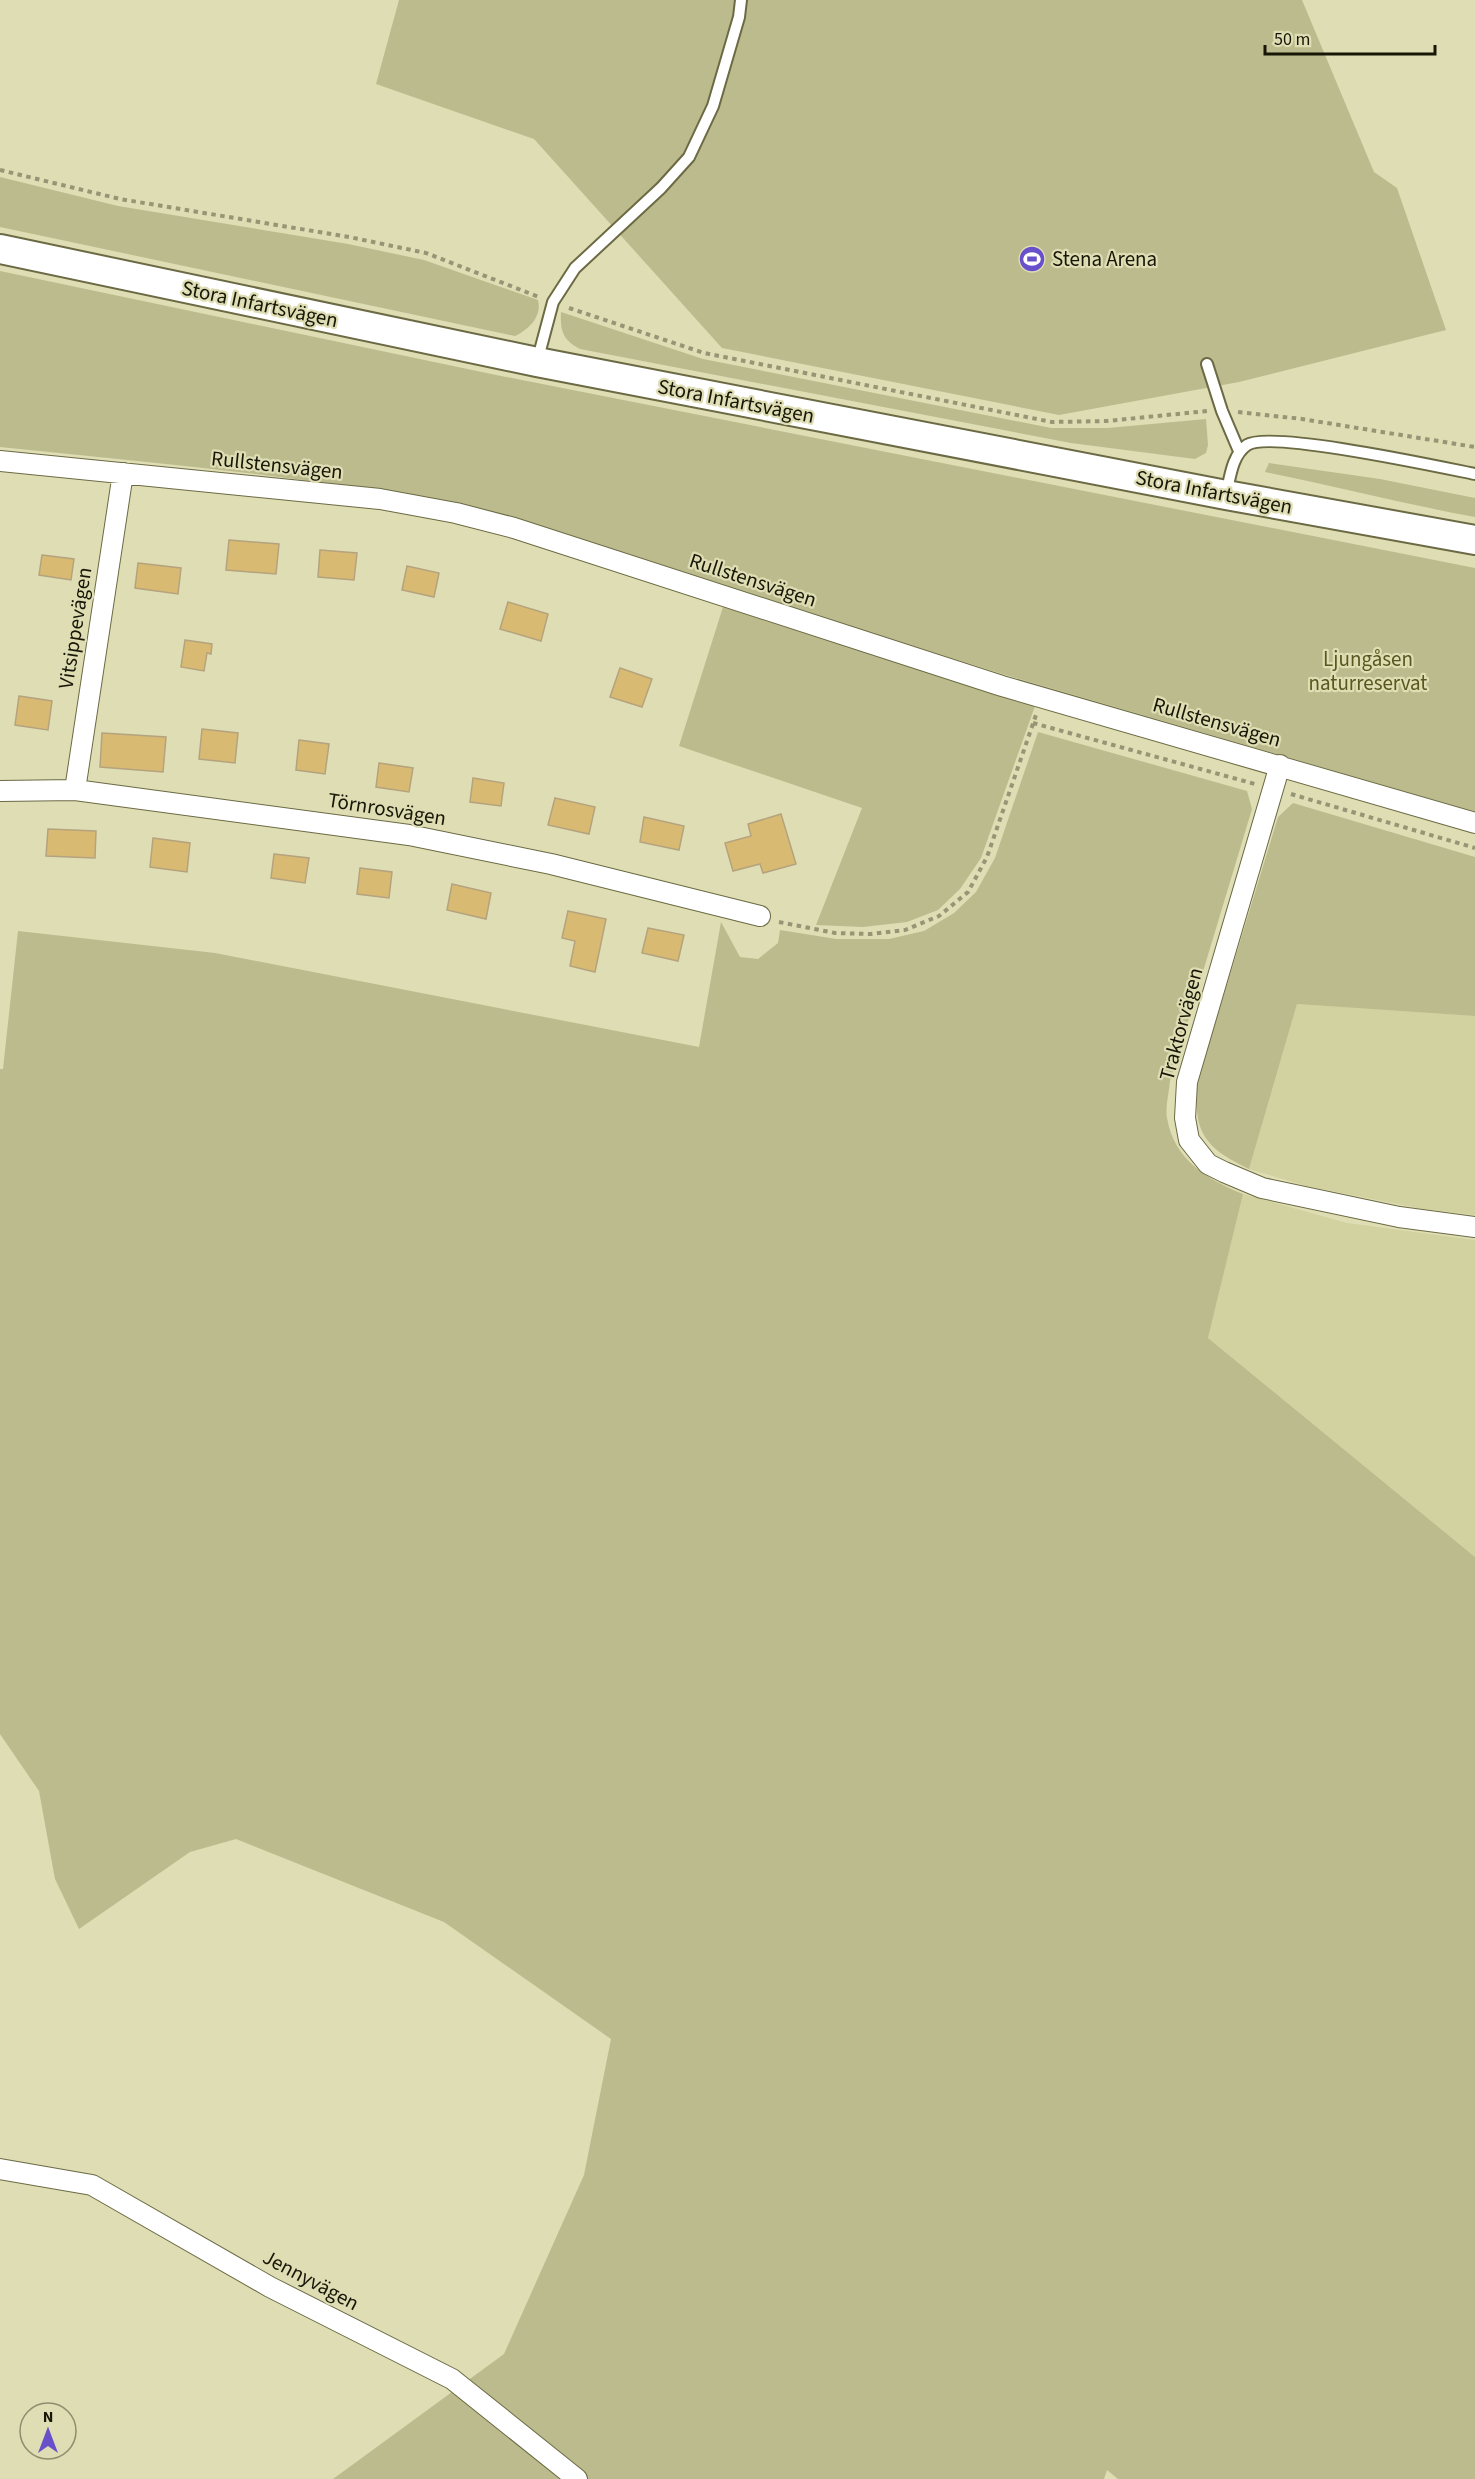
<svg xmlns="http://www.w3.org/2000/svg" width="1475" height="2479" viewBox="0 0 1475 2479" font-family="'Source Sans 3',sans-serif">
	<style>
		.built { fill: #d2d1a0 }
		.green { fill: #bbbb8d }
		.building { fill: #d9ba72; stroke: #b4a37e; stroke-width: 1.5 }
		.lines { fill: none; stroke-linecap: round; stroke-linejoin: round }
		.service-casing { stroke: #6b6a44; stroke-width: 14 }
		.minor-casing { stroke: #6b6a44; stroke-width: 22 }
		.secondary-casing { stroke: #6b6a44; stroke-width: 32 }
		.path { stroke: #969575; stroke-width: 4; stroke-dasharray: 4.5 4.5; stroke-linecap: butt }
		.service { stroke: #fff; stroke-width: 10 }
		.minor { stroke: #fff; stroke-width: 20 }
		.secondary { stroke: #fff; stroke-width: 28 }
		.labels { text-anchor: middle; stroke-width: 4.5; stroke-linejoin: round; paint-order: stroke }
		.poi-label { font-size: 21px; fill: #171607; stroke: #deddb3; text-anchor: start }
		.street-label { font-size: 21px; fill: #171607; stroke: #deddb3 }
		.park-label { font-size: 21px; fill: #59571f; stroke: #deddb3 }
	</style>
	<rect width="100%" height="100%" fill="#deddb3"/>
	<!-- built -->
	<path class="built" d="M1297 1004 1475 1016V1215L1423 1209 1307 1186 1249 1169Z
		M1243 1194 1347 1223 1475 1240V1557L1208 1338Z"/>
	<!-- green -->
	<path class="green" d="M399 0H1302L1374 172 1397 188 1446 330 1239 382 1059 415 722 348 534 139 376 84Z
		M0 177 118 206 348 244 424 260 538 300C542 317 529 329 515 336L0 227Z
		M0 271 496 375 1475 568V812L1009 676 471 507C316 477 157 463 0 447Z
		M561 312 703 359 1051 428H1108L1206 419 1208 445 1206 453 1195 459 1071 443 580 349C563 340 560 331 561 312Z
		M1269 463 1380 479 1475 498V517C1404 504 1335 486 1265 472Z
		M723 607 1035 706 981 858 960 889 938 910 907 922 863 927 816 925 862 808 679 746Z
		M1038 732 1247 791 1252 809 1170 1081C1169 1093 1165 1107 1167 1118 1174 1160 1207 1179 1243 1194L1208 1338 1475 1557V2479H1118L1107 2470 1104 2479H333L504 2354 584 2175 611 2039 444 1922 236 1839 190 1852 79 1929 55 1879 39 1791 0 1734V1069H3L18 931 215 953 699 1047 721 922 740 957 758 959 778 943 780 930 836 939H889L924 931 954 913 976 892 995 858Z
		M1293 803 1475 857V1016L1297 1004 1249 1169C1204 1148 1192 1131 1198 1080L1278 817Z"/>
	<!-- building -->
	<path class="building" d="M229 540 279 544 276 574 226 570Z
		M320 550 357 553 354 580 318 577Z
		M42 555 74 559 71 580 39 575Z
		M138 563 181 568 178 594 135 588Z
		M407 566 439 573 434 597 402 590Z
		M508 602 548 614 541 641 500 629Z
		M185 640 212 644 211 654 207 653 204 671 181 667Z
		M620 668 652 679 642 707 610 697Z
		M19 696 52 701 48 730 15 725Z
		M202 729 238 733 235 763 199 759Z
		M102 733 166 737 163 772 100 767Z
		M299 740 329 744 325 774 296 770Z
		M379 763 413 768 409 792 376 787Z
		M473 778 504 783 501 806 470 802Z
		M555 798 595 807 589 834 548 825Z
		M781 814 796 864 763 873 760 864 733 871 725 843 751 836 748 824Z
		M644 817 684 826 679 850 640 842Z
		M48 829 96 831 95 858 46 856Z
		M153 838 190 843 187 872 150 867Z
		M274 854 309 858 305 883 271 878Z
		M360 868 392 872 389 898 357 894Z
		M452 884 491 893 486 919 447 910Z
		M568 911 606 919 595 972 570 966 575 941 562 938Z
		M648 928 684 935 678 961 642 953Z"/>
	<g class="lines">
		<defs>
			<path id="service" d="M537 362 553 302 575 268 661 188 689 157 713 106 739 17 741 0
				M1207 364 1222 411 1239 451
				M1226 495C1230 478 1232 455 1247 445 1269 430 1440 467 1475 474"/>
			<path id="minor" d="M0 461 380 499 456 513 514 528 1002 686 1475 823
				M1280 765 1187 1082 1185 1118 1189 1140 1208 1164 1224 1172 1262 1188 1399 1217 1475 1227
				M75 790 123 473
				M0 791 75 790 409 835 551 864 760 916
				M0 2169 92 2185 270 2287 452 2379 577 2479"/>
			<path id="secondary" d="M0 249 537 362 1226 495 1475 540"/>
		</defs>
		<!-- service casing -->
		<use href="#service" class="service-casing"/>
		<!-- minor casing -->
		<use href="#minor" class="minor-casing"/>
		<!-- secondary casing -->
		<use href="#secondary" class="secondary-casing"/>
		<!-- path -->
		<path class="path" d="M0 170 120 199 349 237 426 253 539 297
			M569 308 704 353 1052 422 1107 421 1207 411
			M1238 412 1302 419 1475 447
			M1033 723 1255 784
			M1291 794 1475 848
			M779 922 835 933 871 934 905 930 939 916 968 892 987 857 1036 715"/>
		<!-- service -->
		<use href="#service" class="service"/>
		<!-- minor -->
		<use href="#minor" class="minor"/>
		<!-- secondary -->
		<use href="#secondary" class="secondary"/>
	</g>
	<!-- icons -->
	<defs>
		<symbol id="stadium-disc" viewBox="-11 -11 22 22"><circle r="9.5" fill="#6750ca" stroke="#deddb3"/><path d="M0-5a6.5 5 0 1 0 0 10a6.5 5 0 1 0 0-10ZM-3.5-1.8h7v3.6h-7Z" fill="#fff"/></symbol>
	</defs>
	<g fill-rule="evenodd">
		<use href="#stadium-disc" x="1017" y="244" width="30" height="30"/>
	</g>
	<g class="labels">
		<!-- poi labels -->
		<g class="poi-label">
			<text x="1052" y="266">Stena Arena</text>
		</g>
		<!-- street labels -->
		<g class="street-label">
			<text transform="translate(260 304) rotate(12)" y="7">Stora Infartsvägen</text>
			<text transform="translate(736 401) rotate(11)" y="7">Stora Infartsvägen</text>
			<text transform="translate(277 465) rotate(6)" y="7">Rullstensvägen</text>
			<text transform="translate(1214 492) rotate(11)" y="7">Stora Infartsvägen</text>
			<text transform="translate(753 580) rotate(18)" y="7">Rullstensvägen</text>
			<text transform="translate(75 628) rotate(-81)" y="7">Vitsippevägen</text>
			<text transform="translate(1217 722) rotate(16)" y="7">Rullstensvägen</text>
			<text transform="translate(387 809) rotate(9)" y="7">Törnrosvägen</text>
			<text transform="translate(1181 1024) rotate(-75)" y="7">Traktorvägen</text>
			<text transform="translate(311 2280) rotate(28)" y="7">Jennyvägen</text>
		</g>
		<!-- park labels -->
		<g class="park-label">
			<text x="1368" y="666">Ljungåsen<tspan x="1368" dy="24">naturreservat</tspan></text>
		</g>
	</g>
	<!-- north arrow -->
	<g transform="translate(48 2431)"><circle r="28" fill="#deddb3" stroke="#8e8d6e" stroke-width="1.5"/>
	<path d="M0-4.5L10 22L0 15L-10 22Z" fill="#6750ca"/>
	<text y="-9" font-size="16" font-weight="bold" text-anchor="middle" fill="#171607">N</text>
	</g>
	<!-- scale -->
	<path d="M1265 45v9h170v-9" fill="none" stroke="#171607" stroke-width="3"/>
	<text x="1274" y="45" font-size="18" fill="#171607" stroke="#deddb3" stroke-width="4.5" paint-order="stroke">50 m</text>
</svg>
